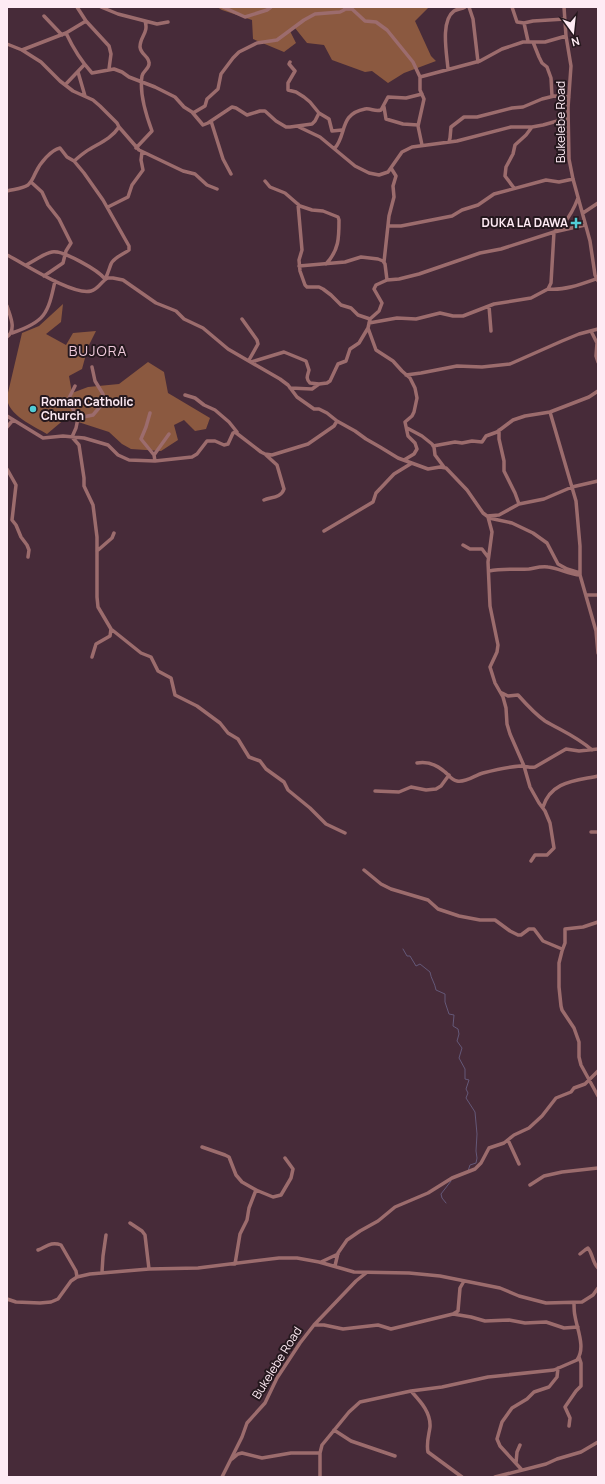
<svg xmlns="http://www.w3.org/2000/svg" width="605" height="1484" viewBox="0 0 605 1484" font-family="Manrope,sans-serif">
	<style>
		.forest { fill: #8b5940 }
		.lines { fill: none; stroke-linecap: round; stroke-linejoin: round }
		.stream { stroke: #645878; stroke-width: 1 }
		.street { stroke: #9c6c6d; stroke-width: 3.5 }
		.poi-dot { fill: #52ccd5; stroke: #25181e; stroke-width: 1.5 }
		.labels { text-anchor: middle; stroke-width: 4; stroke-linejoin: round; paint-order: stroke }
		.street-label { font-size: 12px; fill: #feebf4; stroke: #25181e }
		.poi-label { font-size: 12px; font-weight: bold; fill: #feebf4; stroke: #25181e; text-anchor: end }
		.quarter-label { font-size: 14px; letter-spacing: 1px; fill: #efcadb; stroke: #25181e }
	</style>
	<rect width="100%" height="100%" fill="#472b39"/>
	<!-- forest -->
	<path class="forest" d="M217 7H429L415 21 431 56 436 61 404 73 388 83 372 71 365 72 332 60 324 45 307 43 295 28 290 31 296 43 284 52 253 39 252 20 222 10Z
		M63 304 61 322 46 334 66 345 73 333 96 331 88 347 82 369 69 376 72 393 88 387 119 384 148 362 164 372 168 393 210 418 206 429 195 431 184 420 174 425 178 440 161 451 131 449 122 444 109 432 66 418 47 434C34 426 7 415 7 397L22 333 39 326Z"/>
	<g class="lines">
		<!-- stream -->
		<path class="stream" d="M403 949 407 956H410L416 966 420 964 430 972C431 979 435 983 436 990L445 994V1002L449 1014 454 1015 453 1026 458 1029 459 1034 457 1041 462 1048 459 1058 465 1069V1079L469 1080 466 1089 468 1093 466 1098 475 1112 477 1134 476 1151 477 1158 476 1163 470 1165 468 1171
			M446 1203 442 1198 441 1194 451 1181"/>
		<!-- street -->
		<path class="street" d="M77 7 86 21 109 46 111 54 109 69
			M101 7 118 14 157 24 168 22
			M223 7 245 17 267 10 271 7
			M344 7 346 9H352L365 21 376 22 387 30 413 62 420 77 480 61 502 49 523 42H545L566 36
			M469 7 473 19 478 62
			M512 7 517 22 524 23 533 21 565 19
			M564 7 566 36 571 66 568 108 569 159 573 179 590 241 595 275 598 281
			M44 16 62 35
			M524 23 528 41
			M66 33C73 48 81 61 92 73L114 69 122 72 129 77 155 87 175 97 184 107 192 112 203 125 208 123 232 107 236 108 247 115 260 111H265L276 121 286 127H290L312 124 315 121 319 113
			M533 42 539 57 542 63 547 67 551 78 552 96
			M7 44 22 50 41 62 60 81 73 91 93 100 100 106 117 123 119 127C112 138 100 143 90 149 84 152 79 157 74 161
			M22 50 66 33 86 21
			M290 62 289 64 295 71 288 83V90L296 92 304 97 310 102 319 113 329 119 332 131 342 130
			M448 69C447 55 440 21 454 11 457 9 462 9 465 7
			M78 72 85 96
			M420 77V90L424 99 418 126 422 145
			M65 85 84 65
			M384 107 386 119 403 124 418 125
			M193 113 205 106 207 99 218 89 221 74 233 58 239 52 257 43 277 40 304 20 315 14 340 12 344 10 346 8
			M211 121 223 159 231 174
			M119 127 139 150 183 171 195 174 207 185 217 189
			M299 127 320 137 355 166 369 173 379 175 388 172 402 152 412 147 457 141 511 127H532L543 125 568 118
			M449 142 450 138 451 127 464 117H477L512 108 523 107 542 99 554 96 569 97
			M136 148 152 131C146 115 139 94 142 76 143 71 150 68 149 63 149 56 141 55 140 47 140 36 149 33 145 21
			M335 148C347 134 339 114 365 109 371 108 375 112 381 110L388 97 406 98 422 94
			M265 181 270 187 285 193 300 206 312 210 323 211 338 217 339 220C339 238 339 250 326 264
			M31 182 42 192 48 205 59 219 71 243 66 251 63 263 44 276
			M514 188 505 176 506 167 513 154 515 145 526 135 532 127
			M7 191C14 189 22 189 28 185 33 181 33 177 36 172 40 163 51 150 60 148L67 157 74 161 84 173 103 200 129 246V250C124 254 114 257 111 264 109 269 108 274 105 279 98 270 63 250 52 252 43 254 34 261 26 265
			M298 204 302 250 299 260 300 271 305 285 307 287H319L323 289 331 295 341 305 351 308 358 315 370 319
			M108 207 128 197 132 185 143 170 141 160 142 152
			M583 213 598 203
			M388 226H401L452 216 462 210 478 205 494 194 546 180 559 182 573 179
			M7 255C25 264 73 296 91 291 99 289 101 281 108 278H113L123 280 156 303 176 311 184 319 203 328 228 349 280 379 288 385 297 397 314 409H319L327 413 337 421 355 431 366 439 380 447 398 458 428 469 440 467 446 468 467 490 483 513 487 516 499 515 519 504 544 499 572 487 598 481
			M384 262 389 216 394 197 393 186 396 176 391 168
			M299 266 345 262 361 257 378 259 383 261 385 264 387 280
			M548 289C563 291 582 284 596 279
			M7 306C10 316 17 329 7 337
			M489 306 491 331
			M242 319 257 340 258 344 249 360
			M369 323 397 318 416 319 440 313 453 316H463L494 304 531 298 548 289 551 283 554 232C557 229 561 227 564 223 570 216 575 206 578 198
			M368 328 376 350 393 361 402 371 410 378 415 388 417 398 414 412 412 416 405 422 408 436 415 443 417 449 414 454 404 460
			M591 331 597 343 596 356 598 362
			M12 333C45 322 48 314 55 281
			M251 362 284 352 306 361 309 370C308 375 305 378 310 383L319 384
			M92 367 95 381 103 394 104 402 93 415 78 418 76 428 72 437 79 445 84 478V486L93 505 97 537V597L98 607 111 629 141 653 151 657 158 671 171 678 175 695 197 706 220 723 228 733 238 739 249 757 260 761 266 769 284 782 288 790 310 808 326 824 345 833
			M406 375 421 373 457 366 482 367 510 364 562 341 579 334 598 329
			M75 386 68 400 78 418
			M290 388 312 389 319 384 327 383 330 381 338 364 346 361 350 349 359 343 368 328 370 319 379 311 382 303 374 289 376 285 387 280 399 279 419 274 480 253 501 249 554 232 585 225
			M185 395 195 398 204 405 215 410 229 422 237 432
			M550 412 576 501 580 546V575L596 631 598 653
			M150 413 146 427 141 439 154 455 155 461
			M7 416 43 438 63 436 84 438 108 445 118 455 129 460 155 461 192 457 197 454 207 441H215L224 445 228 444 233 433 235 432 261 452 265 454 272 455 308 444 334 426 337 421
			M7 427 13 420
			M407 428 422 436 432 444 434 447 435 455 444 467
			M499 430V439L504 461V471L515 493 519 504
			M433 446 455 442 462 443 472 441 482 442 486 436 497 432 513 420 525 416 550 412 589 397 598 391
			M154 455 169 434
			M7 469 16 485 12 520 16 525 21 537 27 545 29 550 28 557
			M264 500C271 497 281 498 284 489L277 465 266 455
			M488 517 492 532 488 562 490 606 498 645 497 652 490 667 495 683 503 697 506 708 507 724 510 734 524 766 530 787 539 803 545 811 550 823 554 848 547 855H535L531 861
			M489 518 512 523 533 533 547 543 558 564 567 569 580 573
			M324 531 373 502 376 493 394 474 412 463
			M463 545 470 549H482L488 557
			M97 551 112 538 114 533
			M489 571C503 568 516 570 529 569 535 568 541 566 548 567 559 568 569 575 580 575
			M586 595H598
			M92 657 96 644 110 636 111 629
			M502 693 508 696 518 695C526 704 535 714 545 721 562 731 576 736 592 750
			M417 763C427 761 437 765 445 772 449 775 451 780 457 781 466 783 475 775 483 773 495 770 508 767 520 766 526 766 530 768 535 767L566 749 579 751 598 749
			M375 791 399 792 411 787 426 790 436 789 441 786 449 775
			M543 807C551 781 575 781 598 776
			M591 832H598
			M364 870 381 884 391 889 428 900 438 909 459 916 480 920H495L510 931 518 935H521L529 929H534L543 941 562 949
			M598 922 583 927 565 929V943L562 951 559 963V987L561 1006 562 1010 574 1028 579 1042V1057L581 1065 598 1096
			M508 1140 519 1164
			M202 1147 225 1155 229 1157 236 1175 242 1182 256 1190 273 1197 281 1195 291 1178 293 1169 285 1158
			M530 1185 544 1176 562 1172 598 1168
			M130 1223 142 1231 145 1235 149 1269
			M38 1250C46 1247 51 1241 61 1245L76 1271 77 1277
			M580 1254 585 1250 588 1248C593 1254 592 1262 598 1268
			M321 1262 338 1254
			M235 1264 240 1234 247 1220 249 1208 256 1190
			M335 1266 338 1253 347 1240 360 1231 378 1221 395 1207 428 1193 452 1178 475 1169 481 1163 489 1148 504 1143 514 1135 529 1128 542 1116 556 1098 571 1092 574 1088 585 1084 598 1071
			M102 1272 103 1256 106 1235
			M7 1299 16 1302 40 1303 51 1302 58 1299 71 1281 77 1277 90 1274 149 1269 198 1268 279 1258H297L319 1262 354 1272 409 1273 440 1276 500 1288 519 1296 546 1303 582 1302 593 1295 598 1288
			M453 1314 458 1311 460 1288 464 1281
			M314 1325H324L343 1329 378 1325 391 1329 453 1314 471 1317 485 1321 509 1320 525 1323 546 1322 564 1328 578 1327
			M411 1391C420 1401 431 1412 430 1427 429 1435 426 1443 428 1452L462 1477
			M569 1426 570 1418 565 1407 576 1391 581 1386V1363L579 1357
			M334 1430 351 1441 395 1456
			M232 1459 238 1454 242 1453 262 1458 291 1453H320
			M516 1463 517 1452 520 1445
			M522 1470 500 1446 497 1439 502 1422 512 1408 527 1399 534 1392 549 1387 557 1377 558 1368
			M222 1477 242 1437 247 1423 265 1403 277 1378 300 1343 314 1325 356 1281 366 1273
			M320 1477V1453L322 1445 349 1412 360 1402 411 1391 442 1387 488 1377 554 1370 577 1360C586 1348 577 1329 575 1316 574 1312 574 1307 574 1303
			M495 1477 546 1464 557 1459 581 1452 598 1442"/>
	</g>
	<!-- markers -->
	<g class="poi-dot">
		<path d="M574 217h4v4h4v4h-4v4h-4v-4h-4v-4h4z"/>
		<circle cx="33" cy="409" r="4"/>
	</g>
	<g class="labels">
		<!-- street labels -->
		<g class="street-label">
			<text transform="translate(561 122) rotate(-90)" y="4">Bukelebe Road</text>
			<text transform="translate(277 1363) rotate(-58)" y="4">Bukelebe Road</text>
		</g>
		<!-- poi labels -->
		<g class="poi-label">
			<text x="568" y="227">DUKA LA DAWA</text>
			<text x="41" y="406" text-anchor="start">Roman Catholic<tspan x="41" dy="14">Church</tspan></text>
		</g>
		<!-- quarter labels -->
		<g class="quarter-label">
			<text x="98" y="356">BUJORA</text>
		</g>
	</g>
	<!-- border -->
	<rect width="605" height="1484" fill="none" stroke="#feebf4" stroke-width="16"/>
	<!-- north arrow -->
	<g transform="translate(573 32) rotate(165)" stroke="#25181e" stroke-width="3" paint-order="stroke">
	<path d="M0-3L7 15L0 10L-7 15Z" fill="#feebf4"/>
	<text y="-6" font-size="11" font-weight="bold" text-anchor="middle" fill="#feebf4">N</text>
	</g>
</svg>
